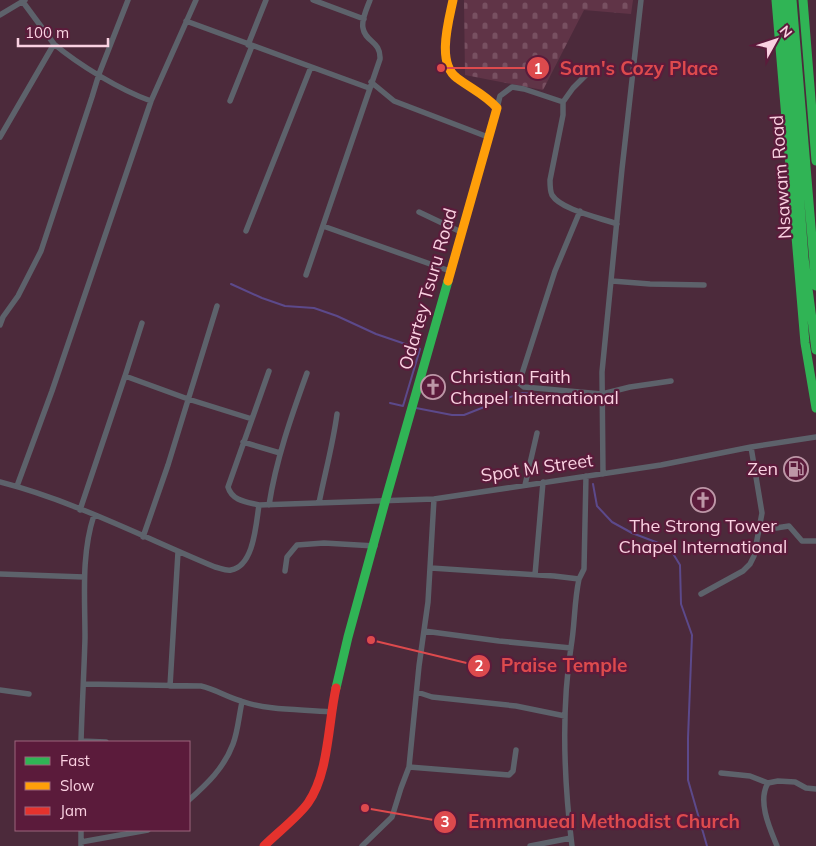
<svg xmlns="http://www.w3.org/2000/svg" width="816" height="846" viewBox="0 0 816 846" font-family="Mulish,sans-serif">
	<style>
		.cemetery { fill: url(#cemetery-stones) }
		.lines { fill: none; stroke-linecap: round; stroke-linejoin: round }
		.stream { stroke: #5c498b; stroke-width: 2 }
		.street { stroke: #5d626b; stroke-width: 5.5 }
		.fast { stroke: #30b455; stroke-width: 9 }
		.slow { stroke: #ff9f0a; stroke-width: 9 }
		.jam { stroke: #e5322d; stroke-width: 9 }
		.labels { text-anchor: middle; stroke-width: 4.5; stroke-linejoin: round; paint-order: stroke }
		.street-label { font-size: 18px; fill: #fad1e1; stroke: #5b1b3b }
		.poi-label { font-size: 18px; fill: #fad1e1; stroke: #5b1b3b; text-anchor: start }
		.leader { fill: none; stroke: #dd4a4d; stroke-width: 2 }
		.callout-dot { fill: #dd4a4d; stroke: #5b1b3b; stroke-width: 2 }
		.mark-label { font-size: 15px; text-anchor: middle; font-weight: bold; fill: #fff }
		.callout-label { font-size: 19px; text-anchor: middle; font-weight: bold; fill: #dd4a4d; stroke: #5b1b3b; stroke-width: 4.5; stroke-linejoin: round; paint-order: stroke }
	</style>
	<defs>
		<pattern id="cemetery-stones" width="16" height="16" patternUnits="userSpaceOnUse" patternTransform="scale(1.25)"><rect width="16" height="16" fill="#603447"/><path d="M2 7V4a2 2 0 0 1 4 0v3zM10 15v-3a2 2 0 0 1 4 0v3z" fill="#785061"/></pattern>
	</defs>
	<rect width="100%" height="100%" fill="#4c2a3b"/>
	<!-- cemetery -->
	<path class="cemetery" d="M464 0H633L631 14 584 10 543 90 465 75Z"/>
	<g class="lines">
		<!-- stream -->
		<path class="stream" d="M231 284 262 298 285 306 314 308 337 316 376 334 420 349 403 406 390 403
			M416 408 452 415H464L507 398 523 393 593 399
			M593 484 597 506 612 522 632 533 669 547 680 565 681 604 692 635 688 738V780L707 846"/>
		<!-- street -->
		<path class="street" d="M313 0 364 19
			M0 15 25 0
			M186 21 369 88
			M54 44C79 65 120 90 151 101
			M248 45 266 0
			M591 70 573 88 563 102V115L550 180C550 186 550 191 552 195 561 210 601 218 617 224
			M371 82 394 101 488 137
			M230 101 252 46
			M497 108 500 96 512 87 524 89 563 102
			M0 137 54 44 23 2
			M580 211 555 271 519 383 524 387 602 394 630 387 671 381
			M419 212 461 232
			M323 226 450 271
			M246 231 311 67
			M306 275 380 59C381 41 365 42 363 28 361 20 367 8 370 0
			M612 281 650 284 704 285
			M0 325 3 317 18 296 41 251 92 97 99 74 128 0
			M269 371 228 487C232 501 247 502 259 505L434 499 661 465 751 447 816 437
			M125 376 142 323
			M243 442 280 453
			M603 474 602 372 622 169 641 0
			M0 482C74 501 145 538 215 567 220 568 226 571 231 570 254 566 256 524 259 505
			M525 485 537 433
			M17 486 52 391 151 101 196 0
			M319 503C325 473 333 444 337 414
			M269 505C276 460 291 417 307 373
			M80 510 125 376 188 399 252 419
			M760 524 771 525 776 528 789 526 802 541H816
			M143 537 168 465 217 306
			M431 568 554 576 579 579C574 602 575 624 571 647 561 712 564 781 572 846
			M285 571 287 557 297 545 324 543 375 546
			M0 574 84 577
			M535 575 543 482
			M579 579 584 569 586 476
			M701 594 743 571 750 564 754 556 762 513 751 447
			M424 631 499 641 571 648
			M84 684 201 686C215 689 227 697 241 701 269 711 302 709 331 712
			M170 686 178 552
			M0 690 29 694
			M417 692 432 697 516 706 565 716
			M81 741 106 742
			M81 742C82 707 84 673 85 638 85 596 81 555 94 515
			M409 767 509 775 513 771 516 750
			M721 773 750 776 768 783 778 781 795 782 806 788 816 789
			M768 783C757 801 770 829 777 846
			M189 800C207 784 224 768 233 744 238 731 239 715 242 702
			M81 842 148 830
			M81 846V830
			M362 846 392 817 401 788 409 767 419 666 428 602 434 499
			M530 846 571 838"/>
		<!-- fast -->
		<path class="fast" d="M776 0 805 343 816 408
			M785 0 804 258 816 350
			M792 0 816 286
			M803 0 816 161
			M336 688 348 637 385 502 448 281"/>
		<!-- slow -->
		<path class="slow" d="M448 281 497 108C486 95 470 88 457 78 436 63 449 20 453 0"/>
		<!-- jam -->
		<path class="jam" d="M264 846C277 833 298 817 308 803 329 773 328 723 336 688"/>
	</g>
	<!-- icons -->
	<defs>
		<symbol id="church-ring" viewBox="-11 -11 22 22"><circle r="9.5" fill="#5b1b3b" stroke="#bd97a7" stroke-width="1.5"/><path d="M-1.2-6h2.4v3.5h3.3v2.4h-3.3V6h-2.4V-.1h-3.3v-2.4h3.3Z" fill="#bd97a7"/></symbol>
		<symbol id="fuel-ring" viewBox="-11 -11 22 22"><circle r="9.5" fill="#5b1b3b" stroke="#bd97a7" stroke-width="1.5"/><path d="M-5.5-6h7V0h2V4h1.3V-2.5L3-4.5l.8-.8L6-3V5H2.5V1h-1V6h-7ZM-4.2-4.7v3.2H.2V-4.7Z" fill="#bd97a7"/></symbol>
	</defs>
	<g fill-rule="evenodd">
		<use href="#church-ring" x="419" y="373" width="28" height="28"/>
		<use href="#fuel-ring" x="782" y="455" width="28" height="28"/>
		<use href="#church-ring" x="689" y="486" width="28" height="28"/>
	</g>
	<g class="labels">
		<!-- street labels -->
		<g class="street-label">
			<text transform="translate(781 177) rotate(-94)" y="6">Nsawam Road</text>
			<text transform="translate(428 289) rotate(-74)" y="6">Odartey Tsuru Road</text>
			<text transform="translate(537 468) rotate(-8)" y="6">Spot M Street</text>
		</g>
		<!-- poi labels -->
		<g class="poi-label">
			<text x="450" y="383">Christian Faith<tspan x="450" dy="21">Chapel International</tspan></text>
			<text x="778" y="475" text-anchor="end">Zen</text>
			<text x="703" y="532" text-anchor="middle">The Strong Tower<tspan x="703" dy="21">Chapel International</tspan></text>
		</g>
	</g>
	<!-- callouts -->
	<path class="leader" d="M441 68L538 68M371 640L479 666M365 808L445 822"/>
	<g class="callout-dot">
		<circle cx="441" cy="68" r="5"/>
		<circle cx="371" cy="640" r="5"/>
		<circle cx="365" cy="808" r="5"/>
		<circle cx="538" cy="68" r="12"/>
		<circle cx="479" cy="666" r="12"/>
		<circle cx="445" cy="822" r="12"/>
	</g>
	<g class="mark-label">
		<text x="538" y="74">1</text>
		<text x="479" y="671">2</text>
		<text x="445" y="827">3</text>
	</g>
	<g class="callout-label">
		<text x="639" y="75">Sam's Cozy Place</text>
		<text x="564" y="672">Praise Temple</text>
		<text x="604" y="828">Emmanueal Methodist Church</text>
	</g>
	<!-- legend -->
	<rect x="15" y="741" width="175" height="90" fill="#5b1b3b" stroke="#9b647d"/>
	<rect x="25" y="757" width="25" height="8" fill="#30b455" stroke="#9b647d"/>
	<text x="60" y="766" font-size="15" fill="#fad1e1">Fast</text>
	<rect x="25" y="782" width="25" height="8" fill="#ff9f0a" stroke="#9b647d"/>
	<text x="60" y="791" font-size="15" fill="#fad1e1">Slow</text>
	<rect x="25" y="807" width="25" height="8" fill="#e5322d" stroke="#9b647d"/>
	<text x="60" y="816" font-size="15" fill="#fad1e1">Jam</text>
	<!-- north arrow -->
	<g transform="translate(776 40) rotate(50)" stroke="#5b1b3b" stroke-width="4" paint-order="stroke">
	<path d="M0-4L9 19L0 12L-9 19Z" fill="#fad1e1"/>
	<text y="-8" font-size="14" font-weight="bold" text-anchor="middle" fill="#fad1e1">N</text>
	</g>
	<!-- scale -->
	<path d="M18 38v8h90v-8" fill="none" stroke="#fad1e1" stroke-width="2.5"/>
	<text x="25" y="38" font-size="15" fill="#fad1e1" stroke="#5b1b3b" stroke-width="4" paint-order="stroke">100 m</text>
</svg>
